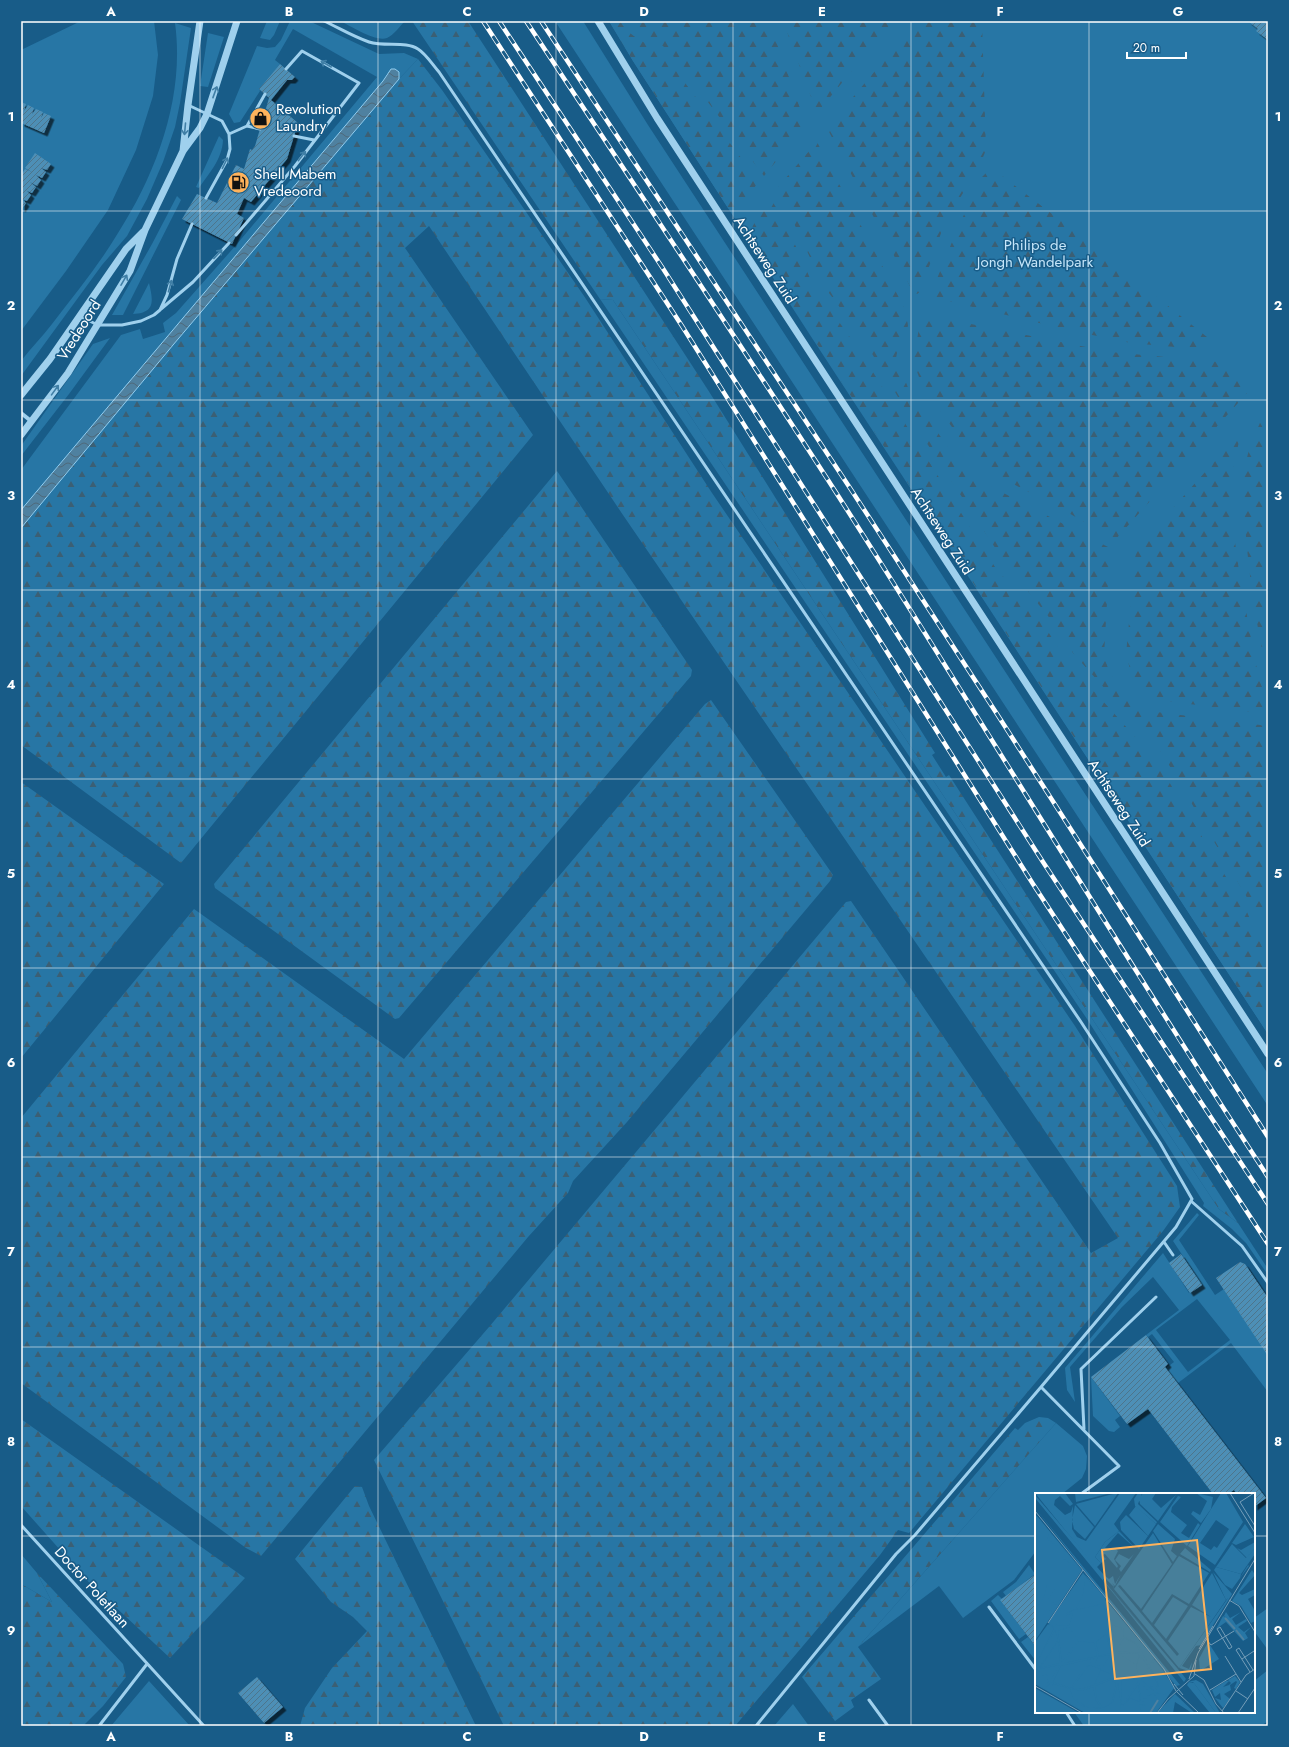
<svg xmlns="http://www.w3.org/2000/svg" width="1289" height="1747" viewBox="0 0 1289 1747" font-family="Jost,sans-serif">
	<style>
		.green { fill: #2776a5; fill-rule: evenodd }
		.forest { fill: url(#forest-firs) }
		.water { fill: url(#water-waves); stroke: #92cef0 }
		.building { fill: url(#building-hatch); filter: url(#shadow) }
		.lines { fill: none; stroke-linecap: round; stroke-linejoin: round }
		.service { stroke: #9fd0ed; stroke-width: 3 }
		.minor { stroke: #9fd0ed; stroke-width: 4 }
		.tertiary { stroke: #9fd0ed; stroke-width: 7 }
		.rail-casing { stroke: #fff; stroke-width: 4.5 }
		.rail { stroke: #185c88; stroke-width: 3; stroke-dasharray: 9; stroke-linecap: butt }
		.oneway { stroke: #407fa6 }
		.grid { fill: none; stroke: #fff; stroke-width: 1; stroke-opacity: 0.55 }
		.labels { text-anchor: middle; stroke-width: 3; stroke-linejoin: round; paint-order: stroke }
		.poi-label { font-size: 15px; fill: #fff; stroke: #185c88; text-anchor: start }
		.park-label { font-size: 15px; fill: #c5e6fa; stroke: #185c88 }
		.street-label { font-size: 15px; fill: #fff; stroke: #185c88 }
		.inset-river { fill: none; stroke: #4f81a0; stroke-width: 2 }
		.inset-road { fill: none; stroke: #749db8; stroke-width: 1 }
		.view { fill: #ffb35c; fill-opacity: 0.15; stroke: #ffb35c; stroke-width: 2 }
		.inset-edge { fill: none; stroke: #fff; stroke-width: 2 }
		.neatline { fill: none; stroke: #fff; stroke-width: 1.5 }
		.grid-label { font-size: 13px; text-anchor: middle; font-weight: bold; fill: #fff }
	</style>
	<defs>
		<pattern id="forest-firs" width="22" height="20" patternUnits="userSpaceOnUse"><rect width="22" height="20" fill="#2776a5"/><path d="M5 1l3.5 6h-7zM16 11l3.5 6h-7z" fill="#3b5f74"/></pattern>
		<pattern id="water-waves" width="16" height="10" patternUnits="userSpaceOnUse"><rect width="16" height="10" fill="#4f81a0"/><path d="M0 5q4-4 8 0t8 0" fill="none" stroke="#4e697a"/></pattern>
		<pattern id="building-hatch" width="6" height="6" patternUnits="userSpaceOnUse"><rect width="6" height="6" fill="#4d8fb6"/><path d="M-1 1l2-2M0 6l6-6M5 7l2-2" fill="none" stroke="#4d748c"/></pattern>
		<filter id="shadow"><feDropShadow dx="3.5" dy="3.5" stdDeviation="0" flood-color="#0009"/></filter>
	</defs>
	<rect width="100%" height="100%" fill="#185c88"/>
	<!-- green -->
	<path class="green" d="M81 21H154L158 55 153 96 136 150 108 210 66 271 21 331V50Z
		M267 21H280L274 35 270 40 260 38Z
		M290 21H309L379 54 404 53 418 59 399 79V75L387 74 383 81 21 510V470L121 335 140 329 143 339 165 332 163 323 176 313 237 244 377 77 293 29 275 60 280 64 259 89 260 91 240 122 234 123 229 114 257 46 267 48 275 47 281 40Z
		M340 21H374L375 23 378 21H405C400 26 394 35 387 38 375 42 351 26 340 21Z
		M555 21H583L648 125 1268 1074V1106Z
		M609 21H1268V1034L810 335 633 61Z
		M175 23 191 28 180 103 175 127 163 162 147 199 127 236 102 265 21 376V361C31 348 42 337 52 324 75 294 99 265 118 233 157 172 185 96 175 23Z
		M208 33 224 37 208 87 200 86Z
		M219 136 223 140C222 160 209 173 199 188L196 187Z
		M177 196 181 200 123 315H112L152 244Z
		M149 283C153 300 156 313 133 314Z
		M600 299 613 300 1219 1209 1238 1223 1268 1269V1275L1246 1243 1232 1229 1203 1206 1204 1203 1087 1019Z
		M110 338 69 394 21 456V446L93 344Z
		M1197 1213 1199 1215 1179 1240 1215 1295 1224 1289 1268 1355V1392L1231 1343 1178 1383 1166 1368 1174 1362 1152 1334 1148 1337 1146 1335 1179 1310 1153 1277 1122 1307 1070 1367 1075 1402 1067 1390 1065 1368 1163 1253 1189 1293 1202 1285 1173 1241ZM1197 1299 1230 1340 1188 1372 1156 1330Z
		M1091 1377 1120 1416 1115 1420 1120 1427 1114 1432 1109 1431 1093 1416Z
		M1056 1423 1083 1446 1087 1456 1086 1469 1082 1478 1062 1494H1036V1551L1014 1580 963 1618 939 1586 858 1647Z
		M21 1554 37 1573 52 1602 21 1584Z
		M1029 1565 1035 1574 1006 1596 1003 1592 1016 1582Z
		M998 1595 1002 1599 1001 1601 1026 1634 1019 1639 991 1601Z
		M1268 1608V1650L1254 1631V1618Z
		M1028 1637 1036 1647V1661L1021 1642Z
		M1268 1670V1721L1261 1726H1084L1074 1712H1254V1681Z
		M149 1681 190 1726H111Z
		M793 1704 809 1726H774Z"/>
	<!-- forest -->
	<path class="forest" d="M412 21H468L708 390 935 753 932 755 946 777 949 775 1238 1223 1219 1209 613 300 600 299Z
		M609 21H620C629 38 651 44 665 56L759 182 736 209 732 210 728 208 633 61Z
		M629 21H769L806 125 764 176 670 52C658 40 640 34 629 21Z
		M783 21H893L817 113Z
		M917 21H982L986 150 978 169 945 222 920 292 917 294 913 292 827 128Z
		M418 59 442 90 584 296 712 493 1075 1026 1177 1186 1180 1207 1163 1231 909 1533 898 1530 880 1555 735 1726H504L374 1460 489 1327 846 902 851 901 1091 1253 1118 1238 623 515 429 226 405 248 533 435 181 863 21 745V528L173 345 399 79Z
		M817 142 906 311 908 326 899 343 896 358 909 390 953 455 986 484 1110 548 1104 656 1110 674 1141 710 1268 726V938L1259 918 1162 753 1073 653 1052 621 1005 563 913 422 862 337 823 285 790 215 777 194 778 187Z
		M988 171 997 172 1064 223 1207 337 1211 343 1206 349H1197L1131 343 1073 331 939 299 935 296 934 286 959 225 982 177Z
		M769 196 785 222 813 285 861 353 995 567 1044 625 1065 659 1156 760 1247 912 1268 961V1034L747 237Z
		M926 315 1111 352 1219 362 1242 374 1247 393 1115 540 1067 512 994 474 964 444 922 385 913 361 920 323Z
		M1268 405V676C1256 626 1249 576 1245 526 1244 504 1242 483 1246 462 1250 442 1260 424 1268 405Z
		M1241 432 1230 483 1233 527 1239 571 1255 661 1268 710 1259 713 1151 699 1133 680 1126 654 1136 549Z
		M557 471 692 670 691 676 399 1018 395 1019 215 888 214 884Z
		M711 700 833 875 830 881 627 1122 573 1181 568 1193 528 1237 261 1556 246 1548 21 1383V1118L194 909 404 1059 705 704Z
		M21 782 164 884 21 1058Z
		M1039 1417 1048 1418 1056 1423 858 1647 881 1679 851 1700 854 1707 835 1721 802 1677 1015 1428 1018 1430 1025 1423Z
		M21 1419 245 1578 170 1658 78 1572 70 1561 21 1506Z
		M355 1486 362 1487 369 1506 476 1726H300L305 1708 332 1668 367 1631 353 1617 331 1602 295 1559Z
		M37 1573 123 1664 126 1677 103 1706 83 1726H21V1584L52 1602Z"/>
	<!-- water -->
	<path class="water" d="M391 69H395L399 72V79L173 345 21 528V510L383 81Z"/>
	<!-- building -->
	<path class="building" d="M1248 21H1268V40L1256 31 1258 29Z
		M280 64 295 77 292 80H287L271 100 298 123 287 159 251 202 244 198 237 214 244 218 232 244 182 219 197 194 217 203 236 165 244 169 250 149 252 150 255 146 269 98 259 89Z
		M21 102 26 104 24 111 28 105 34 108 32 114 36 109 43 112 41 118 44 113 51 116 44 133 21 123Z
		M35 153 51 164 47 170 41 168 46 172 42 178 36 175 41 180 37 186 30 182 36 187 32 193 27 191 31 195 27 201 22 199 26 203 22 209 21 208V175L25 169 32 172 25 168Z
		M1181 1254 1202 1285 1190 1293 1169 1263Z
		M1240 1262 1245 1264 1268 1298V1356L1216 1278Z
		M1146 1335 1168 1364 1165 1367 1266 1498 1254 1507V1494H1237L1234 1490 1228 1494H1213L1148 1409 1127 1424 1091 1377Z
		M1036 1574V1647L1000 1600Z
		M257 1677 283 1707 264 1723 238 1693Z"/>
	<g class="lines">
		<!-- service -->
		<path class="service" d="M324 21C339 28 354 37 369 42 385 47 406 41 418 49 426 54 432 64 439 72L1081 1022 1160 1143 1192 1199 1176 1227 1041 1387 1119 1466 1081 1494
			M188 105 222 121 229 134 230 149 227 160 206 198
			M247 126 260 129
			M229 134 247 126 265 94
			M294 136 314 140
			M236 235 295 166 359 83 302 51 286 69
			M161 309 193 282 229 243
			M81 317 98 325H122L141 321 154 315 160 310 167 295 177 259 192 224
			M1191 1201 1242 1246 1268 1283
			M1164 1242 1173 1255
			M1084 1429 1081 1369 1156 1297
			M21 1525 204 1726
			M989 1607 1036 1670
			M869 1700 888 1726
			M1066 1712 1075 1726
			M99 1726 147 1664
			M756 1726 896 1554 915 1535 1041 1387"/>
		<!-- minor -->
		<path class="minor" d="M21 413 31 421"/>
		<!-- tertiary -->
		<path class="tertiary" d="M598 21 657 118 1268 1054
			M183 151 188 105 200 21
			M21 395 50 359 126 249 143 232
			M21 435 68 373 130 271 145 230 183 151 200 128 207 114 237 21"/>
		<defs>
			<path id="rail" d="M483 21 682 326 1033 884 1268 1244
				M499 21 662 267 1043 862 1268 1204
				M526 21C630 178 735 336 837 494 982 721 1121 952 1268 1177
				M541 21 850 488 997 714 1268 1137"/>
		</defs>
		<!-- rail casing -->
		<use href="#rail" class="rail-casing"/>
		<!-- rail -->
		<use href="#rail" class="rail"/>
	</g>
	<!-- one-way arrows -->
	<defs><path id="oneway-shaft" d="M-6 0H5M1.5-3L5.5 0L1.5 3" fill="none" stroke-width="1.6" stroke-linecap="round" stroke-linejoin="round"/></defs>
	<g class="oneway">
		<use href="#oneway-shaft" transform="translate(326 64) rotate(-150)"/>
		<use href="#oneway-shaft" transform="translate(215 92) rotate(-70)"/>
		<use href="#oneway-shaft" transform="translate(185 129) rotate(95)"/>
		<use href="#oneway-shaft" transform="translate(302 156) rotate(-52)"/>
		<use href="#oneway-shaft" transform="translate(225 163) rotate(-64)"/>
		<use href="#oneway-shaft" transform="translate(218 254) rotate(-47)"/>
		<use href="#oneway-shaft" transform="translate(124 280) rotate(-60)"/>
		<use href="#oneway-shaft" transform="translate(170 286) rotate(-75)"/>
		<use href="#oneway-shaft" transform="translate(55 390) rotate(-54)"/>
	</g>
	<!-- grid -->
	<path class="grid" d="M200 21V1726M378 21V1726M556 21V1726M733 21V1726M911 21V1726M1089 21V1494M21 211H1268M21 400H1268M21 590H1268M21 779H1268M21 968H1268M21 1157H1268M21 1347H1268M21 1536H1036M1254 1536H1268M1089 1712V1726"/>
	<!-- icons -->
	<defs>
		<symbol id="shop-disc" viewBox="-11 -11 22 22"><circle r="9.5" fill="#ffb35c" stroke="#185c88"/><path d="M-5-2.5h2.3a2.7 3.5 0 0 1 5.4 0H5L5.5 6h-11ZM-1.5-2.5h3a1.5 2.3 0 0 0-3 0Z" fill="#111"/></symbol>
		<symbol id="fuel-disc" viewBox="-11 -11 22 22"><circle r="9.5" fill="#ffb35c" stroke="#185c88"/><path d="M-5.5-6h7V0h2V4h1.3V-2.5L3-4.5l.8-.8L6-3V5H2.5V1h-1V6h-7ZM-4.2-4.7v3.2H.2V-4.7Z" fill="#111"/></symbol>
	</defs>
	<g fill-rule="evenodd">
		<use href="#shop-disc" x="248" y="106" width="25" height="25"/>
		<use href="#fuel-disc" x="226" y="170" width="25" height="25"/>
	</g>
	<g class="labels">
		<!-- poi labels -->
		<g class="poi-label">
			<text x="276" y="114">Revolution<tspan x="276" dy="17">Laundry</tspan></text>
			<text x="254" y="179">Shell Mabem<tspan x="254" dy="17">Vredeoord</tspan></text>
		</g>
		<!-- park labels -->
		<g class="park-label">
			<text x="1035" y="250">Philips de<tspan x="1035" dy="17">Jongh Wandelpark</tspan></text>
		</g>
		<!-- street labels -->
		<g class="street-label">
			<text transform="translate(765 260) rotate(57)" y="5">Achtseweg Zuid</text>
			<text transform="translate(79 330) rotate(-58)" y="5">Vredeoord</text>
			<text transform="translate(942 531) rotate(57)" y="5">Achtseweg Zuid</text>
			<text transform="translate(1119 803) rotate(57)" y="5">Achtseweg Zuid</text>
			<text transform="translate(92 1587) rotate(48)" y="5">Doctor Poletlaan</text>
		</g>
	</g>
	<!-- overview -->
	<g transform="translate(1035 1493)">
		<rect width="220" height="220" fill="#185c88"/>
		<path d="M103 0H107L103 11 122 29 121 31 100 13 99 6ZM108 0H121L117 6 126 15 141 2 123 28 105 11 104 6ZM161 0 178 4 176 16 166 30 156 21 158 18 165 22 172 8ZM0 2 69 82 74 86 78 83 80 91 86 81 80 93 77 90 79 93 78 96 79 94 70 85 68 87 129 159 74 95 0 5ZM143 3 146 4 137 14 136 19 152 32 146 40 154 45 163 30 165 32 152 53 125 29ZM0 15 145 192 141 193ZM0 19 47 77 0 148V21L45 75ZM91 22 113 43 104 56 86 37 85 29ZM210 31 219 44 201 52 197 50ZM84 38 100 55 83 40 70 55 76 57 80 55 83 58 79 66 83 73 82 75 70 61 67 62 71 66 66 70 60 64 70 49ZM220 49V55L212 65 202 55 206 57ZM84 61 94 66 99 61 86 79 84 76 86 73 80 67ZM213 72 214 73 197 96 190 92 179 77 181 74 206 81 205 85ZM217 77 220 82 204 100 207 102 220 96V102L213 106 220 118V128L216 130 206 113 197 108ZM178 79 197 101 166 152 161 153 147 173 154 176 157 169 156 175 154 178 144 175 193 105 191 107ZM48 80 128 177 139 195 121 220H50L0 191V153ZM191 119 195 125 206 119 197 126 201 132 211 126 212 128 203 134 209 139 216 134 210 140 213 145 208 148 191 129 181 136 188 123 192 125 189 123ZM173 149 184 166 165 178 164 166ZM200 183 205 189 201 196 199 195 202 189 201 188 195 192 196 197 189 201 195 206 188 215 180 205 186 207 185 200 180 204 177 197 191 188H194L188 194 194 192 196 190 193 187ZM159 187 157 188 161 187 168 191 185 220H181L158 189H154Z" fill="#2776a5"/>
		<path d="M0 0H30L38 11 35 13 25 3 20 7 19 12 30 22 36 19 38 13 37 36 42 44 51 48 85 0H101L79 31 84 38 70 49 60 64 66 70 61 75ZM40 0H76L41 9ZM83 0 60 33 41 11 74 2ZM186 0H191L208 29 180 72 153 53ZM181 27 194 36 182 55 179 53 176 57 165 50ZM40 12 59 34 50 46 39 36 37 27ZM101 13 121 31 113 43 94 22ZM2 23 38 67 45 76 27 65 31 59 12 46 14 41 0 29ZM123 31 140 46 136 58 142 63 138 69 118 38ZM118 40 137 71 106 116 85 92 83 93 142 163 144 161 133 148 156 114 176 124 157 112 177 80 191 107 144 175 79 96ZM197 51 211 65 220 55V61L206 81 181 74ZM150 55 176 77 175 79 145 61ZM144 63 174 80 154 111 137 101 117 130 107 118ZM48 80 58 94 49 80 71 106 67 111 41 117 50 109V86L48 101 41 116 32 120 19 134 13 130ZM12 92 20 96 13 106 21 112 29 103 19 119 12 116 8 122 1 116 9 104ZM74 95 148 182 151 186 149 189ZM138 104 153 113 131 146 119 132ZM71 107 119 165 117 168 113 161 117 168 114 172 102 150 89 144 88 135 76 132 68 112ZM38 120 34 132 22 133 32 122ZM13 131 19 135 2 169 3 178 14 188 9 196 0 191V149ZM77 133H85L87 137V145L80 154V147L78 140 80 150 77 159 72 140 76 134 78 139ZM34 134 43 147 27 169 23 138ZM20 137 23 147 4 175 3 167ZM71 141 76 160 64 163 61 149ZM89 145 101 151 105 160 81 158ZM23 148 25 170 5 175ZM44 148 59 150 62 163 29 170ZM83 160 104 161 102 171H100ZM75 162 67 175 60 170 63 164ZM105 162 113 173 105 185 101 173ZM60 165 44 182 36 195 18 189 26 173ZM120 167 139 195 126 204 120 199 126 201 121 197 124 192 115 173ZM25 172 16 186 5 177V176ZM54 172 66 176 59 192 46 196 37 195ZM114 174 123 192 120 196 115 192 119 198 106 187ZM66 177 76 181V185L60 191ZM101 186 103 189 87 212 86 188ZM75 187 81 190 78 204 76 210 68 215 62 206 60 193ZM16 189 19 190 17 193 19 191 35 196 38 205 47 213 67 216 71 220H51L10 196ZM83 189 86 214 82 220H72L68 216 78 209ZM154 189 159 190 181 220H175L152 192ZM104 190 117 200 106 208ZM103 192 105 209 95 205 88 213ZM58 194 61 208 66 215 51 214 37 202V196L46 198ZM0 195 44 220H0ZM118 200 122 205 112 220H107L104 211 111 213 106 210ZM140 201 159 219 157 220 140 209 138 220H122Z" fill="#2776a5" fill-rule="evenodd"/>
		<path class="inset-river" d="M190 125 200 136M201 137 209 147M115 220 123 207"/>
		<path class="inset-road" d="M195 0 220 40M219 0 205 9 220 33M0 18 129 176 141 198 164 220M194 107 204 113 220 139M13 130 48 77M185 134 197 154 194 156 182 136ZM171 146 176 152 199 138M164 156 178 133M163 160 220 66M190 163 206 189M207 166 219 158M215 179 201 157 204 155 218 177M160 181 169 187 181 211 189 220M154 186 163 160M139 191 148 202M0 193 47 220M175 197 201 181M201 198 213 206M187 218 211 182 220 176M122 220 133 206 159 183 161 167M203 220 220 195"/>
		<path class="view" d="M162 47 176 176 80 186 67 57Z"/>
		<rect width="220" height="220" class="inset-edge"/>
	</g>
	<!-- border -->
	<rect width="1289" height="1747" fill="none" stroke="#185c88" stroke-width="44"/>
	<!-- scale -->
	<path d="M1127 52v6h59v-6" fill="none" stroke="#ffffff" stroke-width="2"/>
	<text x="1133" y="52" font-size="12" fill="#ffffff" stroke="#185c88" stroke-width="3" paint-order="stroke">20 m</text>
	<rect x="22" y="22" width="1245" height="1703" class="neatline"/>
	<g class="grid-label">
		<text x="111" y="16">A</text>
		<text x="289" y="16">B</text>
		<text x="467" y="16">C</text>
		<text x="644" y="16">D</text>
		<text x="822" y="16">E</text>
		<text x="1000" y="16">F</text>
		<text x="1178" y="16">G</text>
		<text x="11" y="121">1</text>
		<text x="1278" y="121">1</text>
		<text x="11" y="310">2</text>
		<text x="1278" y="310">2</text>
		<text x="11" y="500">3</text>
		<text x="1278" y="500">3</text>
		<text x="11" y="689">4</text>
		<text x="1278" y="689">4</text>
		<text x="11" y="878">5</text>
		<text x="1278" y="878">5</text>
		<text x="11" y="1067">6</text>
		<text x="1278" y="1067">6</text>
		<text x="11" y="1256">7</text>
		<text x="1278" y="1256">7</text>
		<text x="11" y="1446">8</text>
		<text x="1278" y="1446">8</text>
		<text x="11" y="1635">9</text>
		<text x="1278" y="1635">9</text>
		<text x="111" y="1741">A</text>
		<text x="289" y="1741">B</text>
		<text x="467" y="1741">C</text>
		<text x="644" y="1741">D</text>
		<text x="822" y="1741">E</text>
		<text x="1000" y="1741">F</text>
		<text x="1178" y="1741">G</text>
	</g>
</svg>
